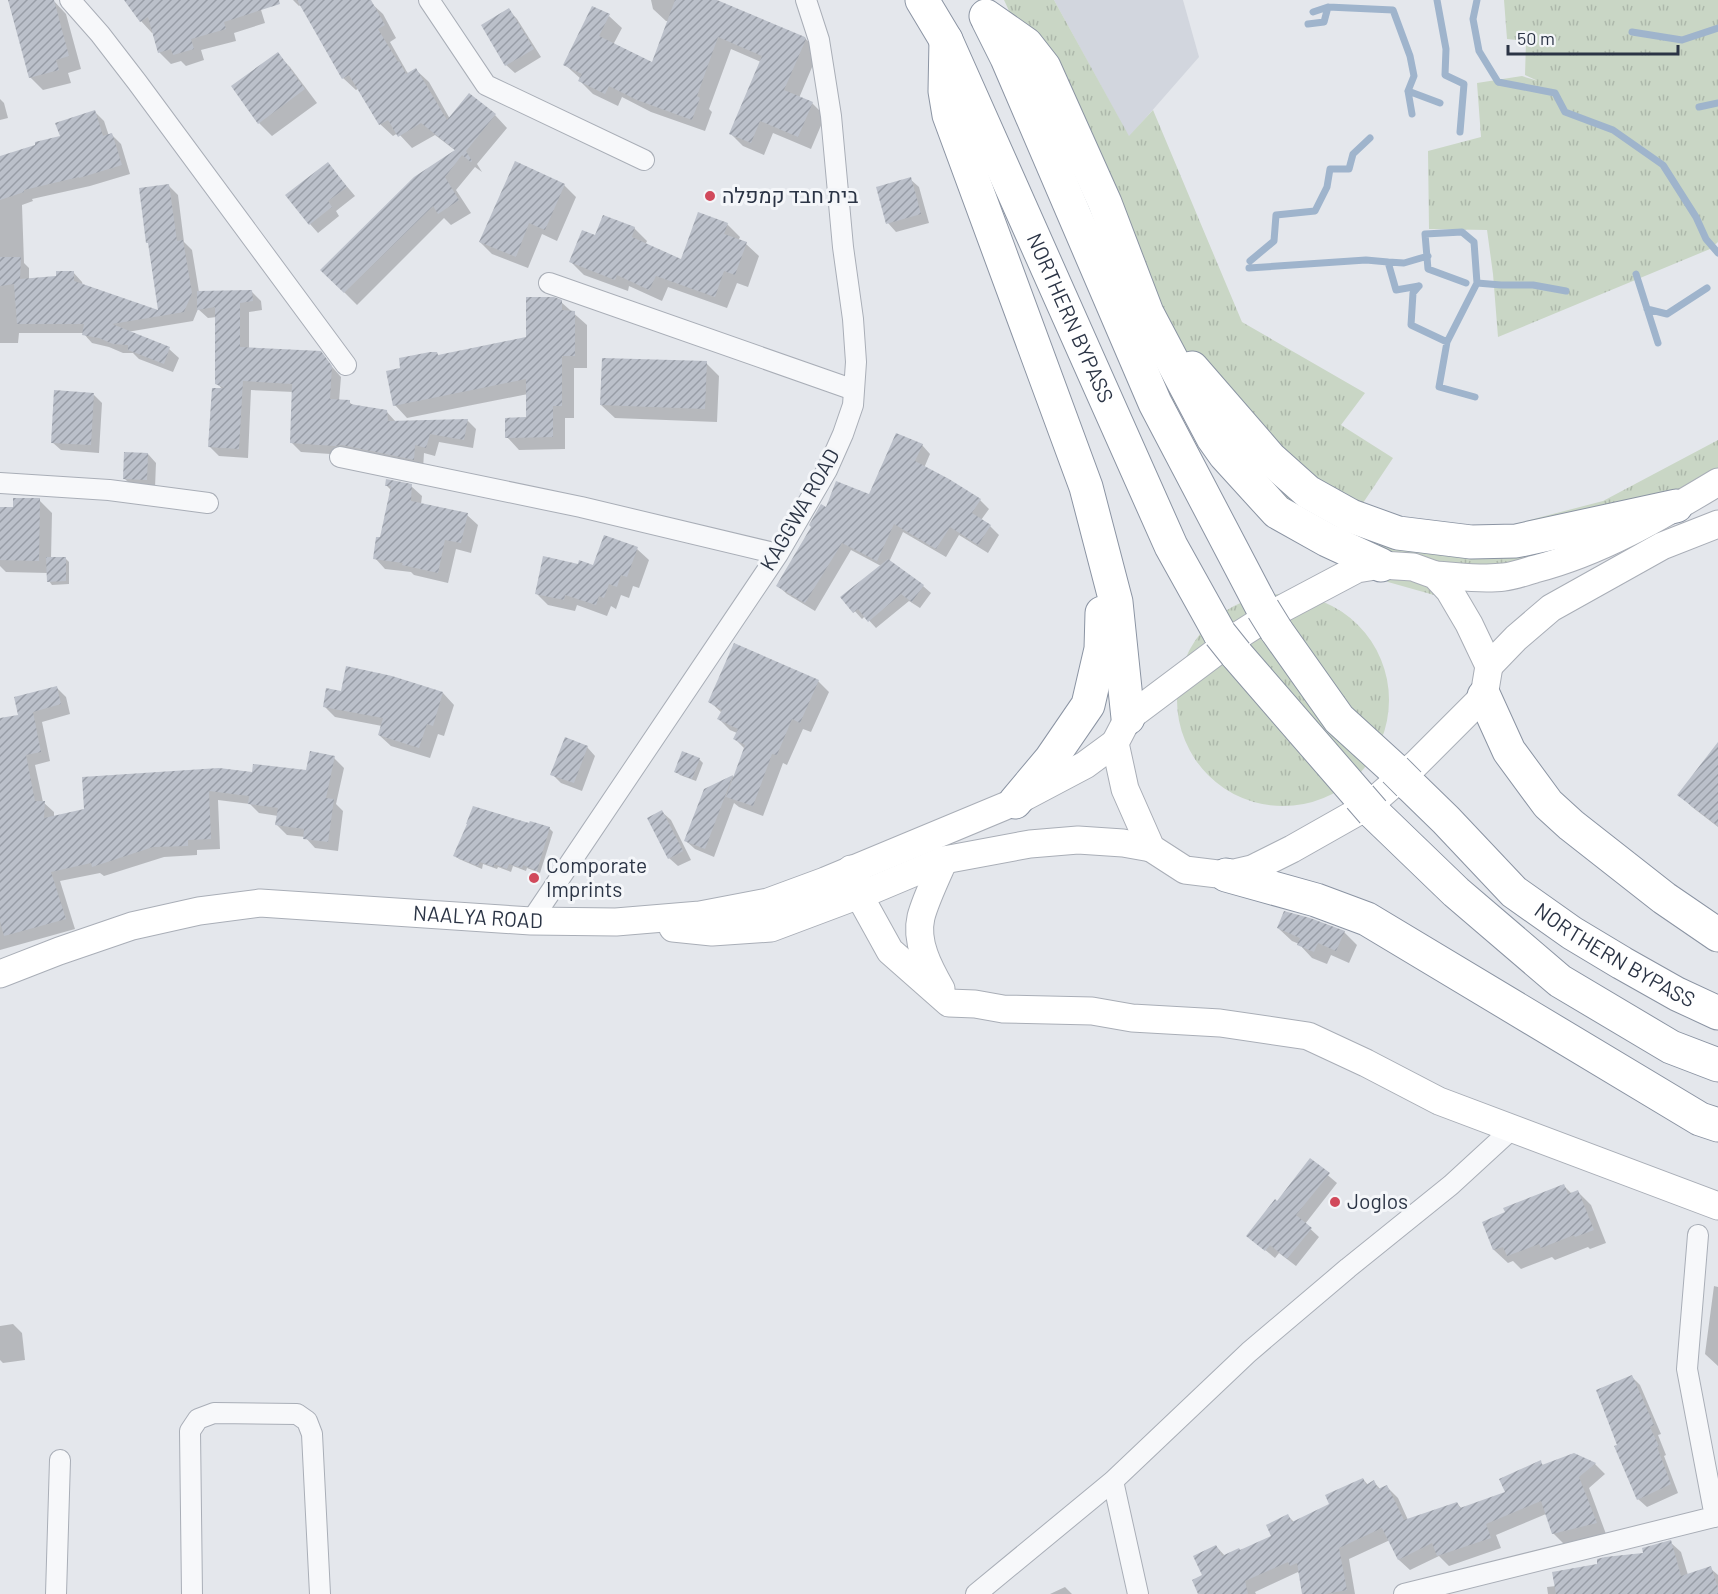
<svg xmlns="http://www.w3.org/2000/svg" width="1718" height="1594" viewBox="0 0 1718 1594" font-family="Barlow,Heebo,sans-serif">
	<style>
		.built { fill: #d2d6de }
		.grass { fill: url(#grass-tufts) }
		.shadow { fill: #0003 }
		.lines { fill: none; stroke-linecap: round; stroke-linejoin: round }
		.stream { stroke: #9fb4cc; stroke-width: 7 }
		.building { fill: url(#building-hatch) }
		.street-casing { stroke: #a9aeb7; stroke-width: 22 }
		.secondary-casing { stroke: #a9aeb7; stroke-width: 29 }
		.highway-casing { stroke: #8b94a3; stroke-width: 35 }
		.street { stroke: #f7f8fa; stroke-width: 20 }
		.secondary { stroke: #fff; stroke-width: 27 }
		.highway { stroke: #fff; stroke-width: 33 }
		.highway-bridge-casing { stroke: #8b94a3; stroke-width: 35; stroke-linecap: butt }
		.highway-bridge { stroke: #fff; stroke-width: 33 }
		.poi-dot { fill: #d1495b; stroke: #f4f6f9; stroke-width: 2 }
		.labels { text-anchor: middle; stroke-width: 6; stroke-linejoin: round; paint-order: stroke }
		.poi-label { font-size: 21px; fill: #2b3445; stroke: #f4f6f9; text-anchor: start }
		.street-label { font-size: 21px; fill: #2b3445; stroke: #f4f6f9 }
	</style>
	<defs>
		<pattern id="grass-tufts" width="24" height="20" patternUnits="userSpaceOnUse" patternTransform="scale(1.5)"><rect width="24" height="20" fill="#c9d6c5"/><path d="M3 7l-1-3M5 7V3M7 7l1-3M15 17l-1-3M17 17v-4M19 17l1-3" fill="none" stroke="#adb8ab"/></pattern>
		<pattern id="building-hatch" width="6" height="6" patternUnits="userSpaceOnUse" patternTransform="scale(1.5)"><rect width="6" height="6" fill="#bbc0ca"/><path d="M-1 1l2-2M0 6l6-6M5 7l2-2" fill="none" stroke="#989da6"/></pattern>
	</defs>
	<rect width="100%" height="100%" fill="#e4e7ec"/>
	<!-- built -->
	<path class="built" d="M1054 0H1183L1199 57 1129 137Z"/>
	<!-- grass -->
	<path class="grass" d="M1004 0H1054L1129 136 1153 110 1242 322 1365 393 1341 425 1393 458 1363 503 1439 530 1499 528 1603 501 1718 440V493L1434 595 1388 582 1356 557 1224 470 1173 401 1129 290 1040 78Z
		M1504 0H1718V242L1710 249 1498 337 1493 274 1487 230 1429 229 1428 151 1481 137 1477 83 1522 76 1538 81 1525 75 1526 41 1507 39Z
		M1177 700a106 106 0 1 1 212 0a106 106 0 1 1-212 0Z"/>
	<!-- shadow -->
	<path class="shadow" d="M10 0H53L66 14 81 69 68 73 71 83 43 90 30 77Z
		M126 0H258L265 23 234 33 236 41 201 50 204 60 186 66 181 61 171 64 159 52 154 32 152 33 141 21Z
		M293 0H367L370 2 383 14 396 38 390 42 407 72 409 74 416 70 429 82 450 119 495 115 507 128 477 164 482 172 475 167 456 190 471 213 451 225 444 218 357 305 322 270 456 151 435 135 412 148 398 133 393 136 380 124 359 88 356 90 343 78 302 4 299 6Z
		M651 0H713L805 38 818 53 799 98 812 103 825 116 811 149 773 133 764 155 743 146 731 134 761 62 731 49 709 109 712 112 705 131 651 112 622 97 618 106 593 94 580 81 581 79 564 64 609 16 622 28 613 45 653 65 669 21H666L653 9Z
		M509 10 517 19 541 57 515 73 506 65Z
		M277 54 290 67 317 103 272 136 259 123Z
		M0 99 4 103 8 118 0 120Z
		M95 112 104 121 109 136 112 135 121 144 130 174 90 186 32 199 33 201 22 205 24 263 29 268V280L58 277 73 272 82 282 83 286 160 312 169 186 178 195 184 242 192 250 199 292H252L261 301 262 310 249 312V349L320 353 341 377 339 401 349 402 354 406 386 411 396 422 467 420 476 429 473 448 439 442 435 456 424 453 423 469 345 455 301 452 291 442 294 392 251 390 248 458 219 456 210 447 222 389 217 383V317L208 318 198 309 193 321 127 332 169 349 179 358 173 372 139 359 133 353H123L109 347 92 343 83 333H19L18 343H0V158L62 137Z
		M328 164 355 196 336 211 339 216 318 233 310 224Z
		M910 179 919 187 929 223 896 232 888 223Z
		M564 185 576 197 557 241 542 234 528 268 492 254 480 242Z
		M727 224 740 237 738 241 746 244 759 256 748 287 737 283 727 308 668 287 662 301 629 286 628 291 584 275 571 262 595 237 634 228 647 241 645 245 681 261Z
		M561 302 587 325V368H574V418H565V449L519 450 507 437 528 418V394L407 418 395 405 439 356 528 338Z
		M706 363 719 376 717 422 615 418 601 405Z
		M94 395 102 403 99 453 61 450 52 442Z
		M922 445 930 454 924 468 980 500 989 509 981 520 990 526 999 535 988 553 959 535 946 557 903 532 889 562 923 586 931 593 920 608 909 601 876 628 865 616 862 619 843 598 881 566 851 550 815 611 787 594 778 586 826 509 870 496Z
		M148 454 156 463 155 488 133 487 125 479Z
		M386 485 411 486 422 496 421 504 467 515 478 525 471 553 456 549 448 583 414 575 411 572 385 569 375 558 381 539 391 490Z
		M39 500 52 513 51 559 65 558 69 562V584L52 585 49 581 48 573 6 572 0 566V509H14Z
		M637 549 649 560 639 588 633 586 629 598 621 595 616 609 611 606 607 616 577 605 575 611 548 605 536 593 579 566 594 567Z
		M392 678 443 693 454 705 444 736 438 734 430 758 391 746 379 735 382 726 335 717 324 706 342 692Z
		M818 681 829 692 811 732 803 729 787 765 783 763 763 816 739 807 734 803 714 857 695 849 686 841 706 790 733 776 735 778 745 749 735 739 737 733 730 730 719 719 722 713 710 702Z
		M56 687 66 697 70 714 42 722 50 761 35 765 43 802 54 812V817L253 774 307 772 334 758 344 768 336 804 343 811 338 851 315 848 305 837 287 835 277 825 278 816 259 813 250 804 218 800 220 849 197 850V855L164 857 104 876 100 873 60 881 75 929 0 950V720L20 716Z
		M587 747 595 756 582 791 561 783 552 774Z
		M699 759 703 763 696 781 680 775 676 771Z
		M1718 761V827L1692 807 1679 794Z
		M662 812 671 820 691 860 678 866 669 858Z
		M530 825 549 828 553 832 540 873 527 868 526 871 513 866 511 872 498 867 497 869 483 864 482 869 459 859 455 855Z
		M1278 928 1344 932 1357 945 1349 963 1331 955 1327 964 1312 958 1299 944 1292 941Z
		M1311 1161 1337 1183 1305 1224 1319 1237 1296 1266 1279 1253 1275 1258 1248 1236 1277 1203Z
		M1564 1186 1572 1194 1578 1192 1591 1205 1606 1243 1590 1249 1588 1247 1555 1260 1552 1257 1521 1269 1513 1261 1508 1263 1494 1250 1484 1222 1507 1213Z
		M1714 1286 1718 1287V1366L1705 1354Z
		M13 1324 22 1333 25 1360 3 1363 0 1360V1326Z
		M1632 1377 1640 1385 1661 1434 1658 1435 1666 1455 1664 1456 1678 1493 1647 1507 1638 1499 1619 1446Z
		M1574 1454 1595 1464 1605 1474 1589 1488 1606 1534 1564 1544 1553 1533 1546 1514 1496 1535 1501 1548 1449 1566 1439 1556 1410 1570 1399 1560 1390 1540 1349 1559 1355 1594H1304L1301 1575 1298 1572 1255 1592 1256 1594H1200L1204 1576 1216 1546 1225 1556 1240 1552 1273 1537 1288 1516 1294 1522 1331 1505 1363 1479 1368 1485 1374 1482 1381 1490 1387 1487 1398 1498 1408 1520 1457 1503 1462 1509 1507 1493 1540 1462 1544 1466Z
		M1670 1542 1681 1552 1688 1575 1710 1568 1718 1575V1594H1548L1547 1587 1556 1586 1599 1565 1645 1554Z
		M1065 1587 1072 1594H1050Z"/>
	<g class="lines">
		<!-- stream -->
		<path class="stream" d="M1437 0 1446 49 1445 75 1464 84 1460 132
			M1477 0 1473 19 1479 51 1498 82 1555 93 1565 112 1613 130 1663 165 1696 217 1706 239 1718 253
			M1313 12 1328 7 1393 10 1410 56 1414 76 1408 91 1412 114
			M1308 24 1324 22 1328 7
			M1632 32 1682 40 1718 28
			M1408 91 1440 103
			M1699 107 1718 103
			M1250 261 1274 241 1276 215 1315 211 1327 187 1330 169H1349L1353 154 1370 138
			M1388 262 1404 263 1428 256
			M1249 268 1366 260 1388 262 1396 290 1419 286
			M1636 274 1658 343
			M1466 283 1428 269 1425 234 1462 232 1474 242 1477 283 1447 342 1439 387 1475 397
			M1477 283 1501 285H1533L1566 291
			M1419 286 1413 293 1411 325 1447 342
			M1647 309 1667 314 1707 288"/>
	</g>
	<!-- building -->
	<path class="building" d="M8 0H54L69 56 56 60 59 70 29 78Z
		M124 0H279L280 4 224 22 226 29 191 39 194 49 173 55 171 49 158 53 148 17 140 22Z
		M297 0H371L385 25 378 29 398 62 399 61 406 74 416 68 447 120 469 93 496 114 466 151 472 161 471 162 462 155 445 177 459 200 438 214 433 206 344 293 320 270 414 177 455 150 421 123 398 137 388 120 379 125 349 75 342 79Z
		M675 0H717L805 37 806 39 784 90 813 102 798 137 760 121 751 143 729 134 762 56 718 37 697 96 700 98 692 120 637 100 609 86 605 94 578 81 582 74 563 65 592 6 610 14 599 36 652 62Z
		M509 8 534 49 505 66 481 25Z
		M278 52 305 89 258 124 231 86Z
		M95 110 103 136 112 133 122 165 79 178V177L24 190V192L0 200V156L35 145V142L60 136 55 123Z
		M515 161 565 184 545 230 529 223 516 257 479 242Z
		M328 162 347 187 328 201 332 207 309 225 285 195Z
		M911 177 921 214 886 224 876 187Z
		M169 184 177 241 183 240 192 293 184 312 112 324 170 347 164 364 128 350V345L113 344 99 338 82 335 84 324H17L14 284 0 286V257H21L20 279 56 276V271H74V281L158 310 148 243H146L139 188Z
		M698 212 728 223 724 234 747 242 735 275 724 271 715 297 656 276 649 290 617 275 615 280 569 262 582 230 595 235 603 215 635 227 632 237 681 259Z
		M252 290 253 301 240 303V347L321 351 332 366 330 399 350 400V404L387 410 388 421 468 419 464 440 430 434 426 448 415 445 414 460 342 445 335 446 290 443 292 384 243 381 239 449 208 447 212 388H225L215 384V307L197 310V291Z
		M526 297H554L562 300V310L575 311V356H562V406H553V437L505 438V418L526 417V379L393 406 386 371 400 368 399 358 430 352H437L438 355 526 337Z
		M602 358 707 361 705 409 600 405Z
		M54 390 94 393 91 445 51 443Z
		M896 433 923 444 915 461 949 479 981 499 972 513 991 525 978 545 950 527 936 549 894 524 877 561 842 543 805 603 776 586 811 527 809 525 821 504 826 507 836 481 869 494Z
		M124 452 148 453 147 480 123 479Z
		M386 479 412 484 411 501 468 513 461 543 445 540 438 573 402 565 403 563 373 559 376 537H380L391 486H385Z
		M13 498H40L39 561 0 560V507H13Z
		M604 535 638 547 627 577 621 575 617 587 609 584 604 598 599 596 596 605 565 595 564 600 535 594 543 556 578 564 579 560 593 565Z
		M46 557H66V581L47 582Z
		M888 559 924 585 912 602 901 594 868 622 858 609 853 613 840 597Z
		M734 643 819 680 800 723 792 719 777 755 772 754 753 806 726 797 745 745 733 739 738 729 717 719 722 710 708 702Z
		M346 666 392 676 443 692 433 726 427 724 419 748 378 735 383 718 323 707 326 688 341 691Z
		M57 686 61 704 33 712 41 752 26 755 35 801H45L44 818 84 809 82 777 219 768 252 772 253 764 306 770 310 751 335 756 326 798 334 799 328 842 303 839 304 829 275 825 278 808 248 804 249 796 209 791 211 839 188 840V846L153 847 92 867 91 863 51 872 66 919 4 936 0 921V718L18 715 14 697Z
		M565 737 588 746 574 783 550 775Z
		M1718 742V826L1677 795Z
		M682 751 700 758 692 779 674 772Z
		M733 775 705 849 684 841 704 789Z
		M473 806 529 823 530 821 550 827 537 871 523 865 522 868 509 864 507 869 494 864V867L480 862 478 866 453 856 467 824H466Z
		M662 810 683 851 668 859 647 818Z
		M1284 911 1310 918 1345 931 1336 951 1318 943 1314 952 1297 945 1300 938 1277 928Z
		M1310 1158 1330 1173 1296 1215 1312 1228 1287 1259 1270 1245 1265 1251 1246 1236 1275 1199 1277 1201Z
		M1564 1184 1568 1194 1578 1190 1594 1230 1575 1237 1574 1235 1541 1248 1539 1244 1507 1256 1503 1247 1493 1250 1482 1222 1505 1212 1503 1208Z
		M1632 1375 1654 1425 1650 1427 1659 1446 1657 1447 1671 1484 1637 1500 1614 1446 1617 1445 1596 1390Z
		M1574 1453 1596 1463 1579 1477 1597 1523 1552 1534 1541 1501 1486 1524 1491 1538 1437 1556 1432 1543 1398 1560 1382 1528 1339 1548 1347 1590 1326 1594H1302L1297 1563 1290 1566 1288 1562 1245 1581 1248 1594H1198L1192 1580 1202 1575 1193 1556 1216 1545 1222 1556 1239 1548 1240 1550 1271 1536 1266 1525 1288 1514 1292 1522 1329 1504 1325 1495 1363 1478 1366 1485 1374 1480 1378 1489 1387 1485 1404 1520 1457 1502 1460 1508 1505 1492 1499 1479 1541 1460 1542 1465Z
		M1671 1540 1681 1576 1711 1566 1718 1588V1594H1556L1552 1572 1597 1564V1559L1605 1557 1643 1553 1642 1548Z"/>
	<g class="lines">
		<defs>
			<path id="street" d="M70 0 100 34 137 82 346 365
				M429 0 486 85 644 160
				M549 283 854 390
				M340 457 581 507 778 554
				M0 483 109 490 208 503
				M531 921 778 554 827 470 843 434 853 405 856 362 853 319 843 247 831 116 819 40 806 0
				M1698 1235 1687 1369 1715 1517
				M1113 1481 1138 1594
				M56 1594 60 1460
				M192 1594 190 1431 198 1419 214 1413 297 1414 307 1421 312 1434 320 1594
				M976 1594 1113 1481 1249 1352 1348 1268 1451 1185 1512 1129
				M1404 1594 1718 1516"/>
			<g id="secondary">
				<path d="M1381 565 1413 567 1435 575 1449 590 1469 624 1489 666 1484 696 1416 764 1368 806 1292 849 1252 869 1226 875 1185 870 1151 848 1125 789 1115 743 1128 718 1236 637 1272 614 1357 569Z"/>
				<path d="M1435 575C1457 576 1481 580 1504 577 1514 576 1525 572 1535 569 1601 552 1660 517 1718 482"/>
				<path d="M1489 666 1516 638 1551 608 1662 546 1718 524"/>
				<path d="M851 869 859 895 890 951 949 1003 975 1004 1003 1009 1092 1011 1132 1018 1220 1023 1308 1036 1366 1063 1439 1101 1718 1206"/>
				<path d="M673 928 712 932 771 928 875 889 944 860 1030 844 1078 840 1123 843 1151 848"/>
				<path id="s1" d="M0 974 59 951 132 926 199 911 260 903 531 921 616 922 700 915 768 902 825 881 1015 802 1085 765 1115 743"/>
				<path d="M941 989C929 968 915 942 921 917 925 901 937 876 944 860"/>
			</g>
			<g id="highway">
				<path id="s2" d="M922 0 946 40 1171 546 1220 634"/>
				<path d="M986 16 1026 44 1044 67 1105 203 1147 313 1213 438 1225 455 1277 512 1327 540 1381 565"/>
				<path d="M988 20 1007 58 1155 403 1263 609"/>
				<path d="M946 40 945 91 949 115 1086 487 1116 602 1128 718"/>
				<path d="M1192 368 1270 458 1308 492 1351 516 1398 533 1471 542 1516 541 1676 506"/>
				<path d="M1276 630 1339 719 1395 770"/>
				<path d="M1236 654 1360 797"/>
				<path d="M1484 696 1509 751 1548 804 1571 825 1664 898 1718 935"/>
				<path id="s3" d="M1409 784 1446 820 1514 892 1572 933 1622 963 1677 994 1718 1013"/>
				<path d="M1015 802 1051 759 1088 705 1101 649 1102 613"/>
				<path d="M1373 812 1456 892 1560 981 1671 1047 1718 1065"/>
				<path d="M1226 875 1316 900 1367 919 1700 1119 1718 1125"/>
			</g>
		</defs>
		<!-- street casing -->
		<use href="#street" class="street-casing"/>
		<!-- secondary casing -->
		<use href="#secondary" class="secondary-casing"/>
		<!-- highway casing -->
		<use href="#highway" class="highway-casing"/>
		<!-- street -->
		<use href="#street" class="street"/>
		<!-- secondary -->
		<use href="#secondary" class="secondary"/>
		<!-- highway -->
		<use href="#highway" class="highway"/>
		<defs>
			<path id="highway-bridge" d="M1263 609 1276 630
				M1220 634 1236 654
				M1395 770 1409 784
				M1360 797 1373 812"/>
		</defs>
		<!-- highway-bridge casing -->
		<use href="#highway-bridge" class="highway-bridge-casing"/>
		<!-- highway-bridge -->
		<use href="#highway-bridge" class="highway-bridge"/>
	</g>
	<!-- markers -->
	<g class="poi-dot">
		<circle cx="710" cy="196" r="6"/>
		<circle cx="534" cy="878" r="6"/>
		<circle cx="1335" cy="1202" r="6"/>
	</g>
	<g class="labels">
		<!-- poi labels -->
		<g class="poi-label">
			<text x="722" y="203">בית חבד קמפלה</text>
			<text x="546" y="873">Comporate<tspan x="546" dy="24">Imprints</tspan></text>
			<text x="1347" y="1209">Joglos</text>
		</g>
		<!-- street labels -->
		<g class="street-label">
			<text dy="7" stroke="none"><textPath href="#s2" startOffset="351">NORTHERN BYPASS</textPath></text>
			<text transform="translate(800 510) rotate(-60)" y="7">KAGGWA ROAD</text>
			<text dy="7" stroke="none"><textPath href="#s1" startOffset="489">NAALYA ROAD</textPath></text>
			<text dy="7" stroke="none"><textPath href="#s3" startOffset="270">NORTHERN BYPASS</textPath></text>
		</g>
	</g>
	<!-- scale -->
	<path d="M1508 45v9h170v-9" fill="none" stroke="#2b3445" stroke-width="3"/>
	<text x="1517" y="45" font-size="18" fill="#2b3445" stroke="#f4f6f9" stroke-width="4.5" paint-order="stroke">50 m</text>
</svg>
